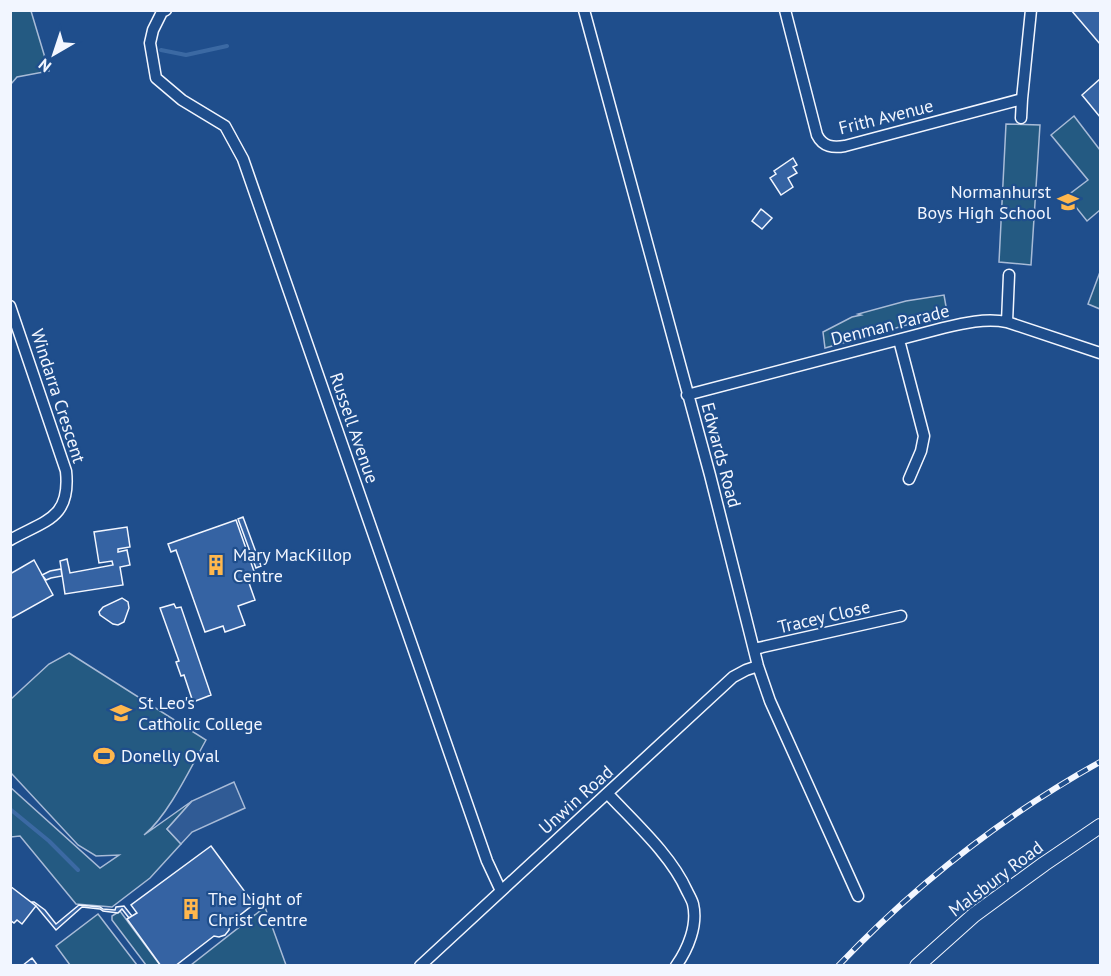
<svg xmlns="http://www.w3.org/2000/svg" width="1111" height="976" viewBox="0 0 1111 976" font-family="'PT Sans',sans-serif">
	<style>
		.green { fill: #245a82; stroke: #a8bbd7; stroke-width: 1.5 }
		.parking { fill: #305b95; stroke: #a8bbd7; stroke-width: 1.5 }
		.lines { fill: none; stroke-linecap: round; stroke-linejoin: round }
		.stream { stroke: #3b69a3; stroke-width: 4 }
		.building { fill: #3563a3; stroke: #f2f6ff; stroke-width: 1.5 }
		.minor-casing { stroke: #f2f6ff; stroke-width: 13 }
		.tertiary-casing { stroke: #f2f6ff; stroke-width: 16 }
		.minor { stroke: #1f4e8c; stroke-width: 10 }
		.tertiary { stroke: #1f4e8c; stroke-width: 14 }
		.rail-casing { stroke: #f2f6ff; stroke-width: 6 }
		.rail { stroke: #1f4e8c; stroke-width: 4; stroke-dasharray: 11; stroke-linecap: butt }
		.labels { text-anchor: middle; stroke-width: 4.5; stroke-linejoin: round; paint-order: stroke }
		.street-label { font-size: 18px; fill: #f2f6ff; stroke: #1f4e8c }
		.poi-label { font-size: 18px; fill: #f2f6ff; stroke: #1f4e8c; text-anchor: start }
	</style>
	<rect width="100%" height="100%" fill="#1f4e8c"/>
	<!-- green -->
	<path class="green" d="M11 10 31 11 49 71 17 77 11 84Z
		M1074 116 1100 150V210L1087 221 1067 196 1088 180 1051 135Z
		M1006 124 1040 125 1031 265 999 262Z
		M1100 272V309L1088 304Z
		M944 295 948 318 910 324 825 348 823 332 852 317 861 315 858 314 906 301Z
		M69 653 206 740C191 767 168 816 144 835L192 801 167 829 181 844 150 878 112 907 76 904 20 836 11 837 10 787 100 868 119 855 96 856 78 845 11 773V699L49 664Z
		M265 907 286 965H191Z
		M120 911 160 965H146L112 920V916Z
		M98 914 137 965H70L56 946Z"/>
	<!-- parking -->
	<path class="parking" d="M234 782 245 808 192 832 181 844 167 829 192 801Z"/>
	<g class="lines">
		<!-- stream -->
		<path class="stream" d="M161 50 186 55 227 46
			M10 809 49 841 78 870"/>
	</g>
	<!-- building -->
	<path class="building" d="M1071 10H1099L1100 12V44Z
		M1100 79V117L1082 95Z
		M793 158 797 165 793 167 797 173 788 178 793 187 781 195 770 178 776 174 774 171Z
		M761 209 772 218 762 229 752 221Z
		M243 517 261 566 256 568 238 519Z
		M236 520 256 577 254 578 255 580 249 583 255 600 238 606 245 625 225 632 223 626 205 632 176 550 171 552 168 544Z
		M127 527 130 547 118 549V552L127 550 130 565 120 567 123 585 65 594 60 561 67 559 70 573 113 565 112 561 99 563 94 532Z
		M34 560 53 595 10 619V574Z
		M61 569 62 576 51 578 46 580 42 575 50 571Z
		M122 598 128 602 129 608 124 622 118 625 113 624 100 615 99 612 103 607Z
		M174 604 176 608 181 607 211 695 193 702 184 675 181 676 176 662 179 661 160 608Z
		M211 846 254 904 230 923 229 930 225 935 219 937 214 936 175 966H161L127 919 137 913 131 905Z
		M10 886 36 906 22 924 17 920 14 923 10 920Z
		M31 902H34L45 910 56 924 79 905 100 907 103 909 115 910 116 907 124 906 132 916 129 918 122 909 118 913 103 911 100 909 82 907 56 930 36 906Z
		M32 958 38 966H22Z"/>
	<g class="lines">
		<defs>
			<path id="minor" d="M166 10 162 12 153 30 150 43 156 78 182 100 225 126 243 159 487 861 501 891
				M584 10 710 475 758 666 770 701 858 896
				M785 10 817 135C823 147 833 148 845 146L1022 99
				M1021 118 1022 99 1031 10
				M10 306 66 471C71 519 45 520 10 540
				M1007 322 1009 275
				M899 340 924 436 921 451 909 479
				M687 395 943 328C964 323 985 318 1007 322L1100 353
				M754 649 901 616
				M608 794C635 823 671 855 687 891 689 895 692 900 693 904 698 925 688 949 676 966
				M420 966 733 677 746 670 758 666"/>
			<path id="tertiary" d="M917 966 974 915 1044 864 1100 826"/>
		</defs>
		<!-- minor casing -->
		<use href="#minor" class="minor-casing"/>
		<!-- tertiary casing -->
		<use href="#tertiary" class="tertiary-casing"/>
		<!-- minor -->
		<use href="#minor" class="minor"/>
		<!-- tertiary -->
		<use href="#tertiary" class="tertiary"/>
		<defs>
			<path id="rail" d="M838 966C915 885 1003 816 1100 762"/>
		</defs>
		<!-- rail casing -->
		<use href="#rail" class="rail-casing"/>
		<!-- rail -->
		<use href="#rail" class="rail"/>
	</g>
	<!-- icons -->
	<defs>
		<symbol id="school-bare" viewBox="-9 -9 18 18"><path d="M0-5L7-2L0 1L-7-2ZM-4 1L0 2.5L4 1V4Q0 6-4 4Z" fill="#ffb74d" stroke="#1f4e8c" stroke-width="2.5" paint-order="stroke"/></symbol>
		<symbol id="building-bare" viewBox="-9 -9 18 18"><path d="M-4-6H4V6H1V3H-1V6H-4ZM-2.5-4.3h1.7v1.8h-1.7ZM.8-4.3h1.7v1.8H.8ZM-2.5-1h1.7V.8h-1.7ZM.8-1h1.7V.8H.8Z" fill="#ffb74d" stroke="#1f4e8c" stroke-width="2.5" paint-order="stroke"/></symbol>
		<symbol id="stadium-bare" viewBox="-9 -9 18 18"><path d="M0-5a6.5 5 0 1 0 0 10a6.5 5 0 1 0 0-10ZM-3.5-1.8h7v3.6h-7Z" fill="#ffb74d" stroke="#1f4e8c" stroke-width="2.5" paint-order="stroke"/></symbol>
	</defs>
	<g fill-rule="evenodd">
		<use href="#school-bare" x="1053" y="187" width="30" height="30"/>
		<use href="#building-bare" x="201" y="550" width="30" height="30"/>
		<use href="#school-bare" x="106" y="698" width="30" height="30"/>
		<use href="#stadium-bare" x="89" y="741" width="30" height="30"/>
		<use href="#building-bare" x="176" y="894" width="30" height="30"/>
	</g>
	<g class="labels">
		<!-- street labels -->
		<g class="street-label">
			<text transform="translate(886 117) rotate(-14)" y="6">Frith Avenue</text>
			<text transform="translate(890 325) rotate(-14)" y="6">Denman Parade</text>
			<text transform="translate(58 396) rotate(72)" y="6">Windarra Crescent</text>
			<text transform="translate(354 428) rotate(71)" y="6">Russell Avenue</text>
			<text transform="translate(721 455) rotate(75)" y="6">Edwards Road</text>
			<text transform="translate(824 617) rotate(-13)" y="6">Tracey Close</text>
			<text transform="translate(576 800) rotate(-42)" y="6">Unwin Road</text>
			<text transform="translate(996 879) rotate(-37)" y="6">Malsbury Road</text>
		</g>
		<!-- poi labels -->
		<g class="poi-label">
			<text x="1051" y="198" text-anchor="end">Normanhurst<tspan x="1051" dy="21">Boys High School</tspan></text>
			<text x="233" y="561">Mary MacKillop<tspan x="233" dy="21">Centre</tspan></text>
			<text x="138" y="709">St Leo's<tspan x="138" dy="21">Catholic College</tspan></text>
			<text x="121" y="762">Donelly Oval</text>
			<text x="208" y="905">The Light of<tspan x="208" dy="21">Christ Centre</tspan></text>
		</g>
	</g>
	<!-- border -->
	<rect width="1111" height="976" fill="none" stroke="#f2f6ff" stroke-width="24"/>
	<!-- north arrow -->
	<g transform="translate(54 54) rotate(219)" stroke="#1f4e8c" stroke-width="4.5" paint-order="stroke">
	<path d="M0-4.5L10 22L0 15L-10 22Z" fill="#f2f6ff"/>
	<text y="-9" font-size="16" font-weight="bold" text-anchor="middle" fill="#f2f6ff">N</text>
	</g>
</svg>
